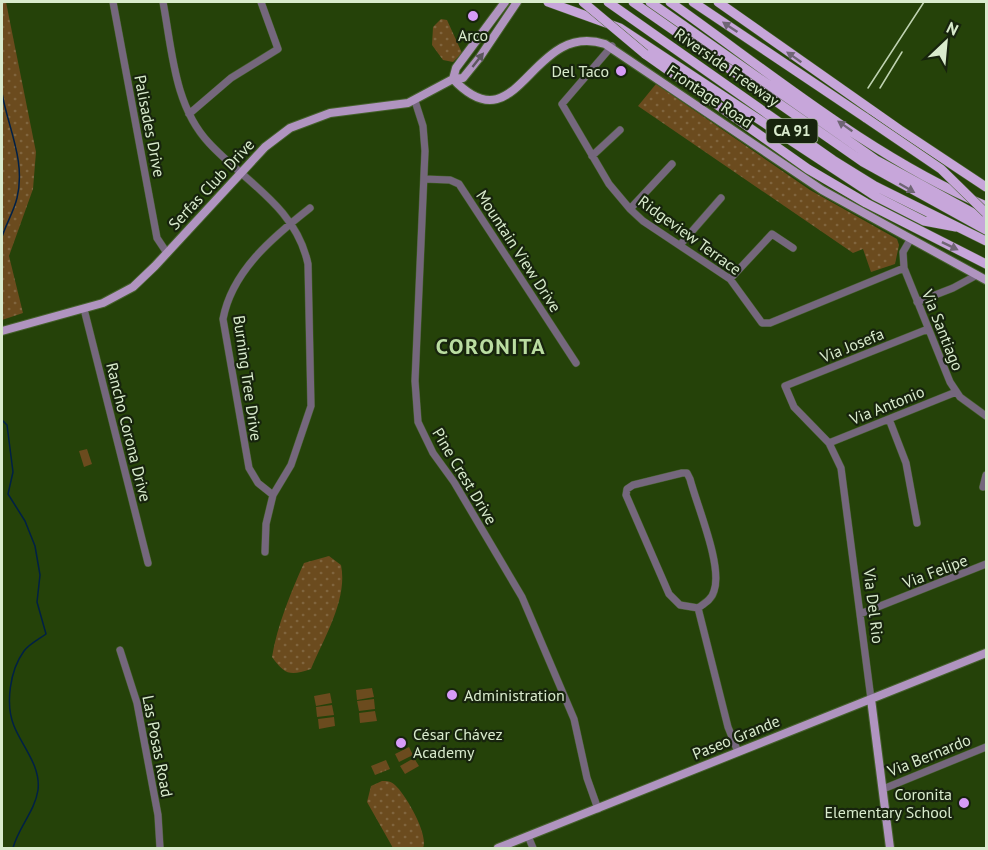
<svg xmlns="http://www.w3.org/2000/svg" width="988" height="850" viewBox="0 0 988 850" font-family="'PT Sans',sans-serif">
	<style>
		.grass { fill: url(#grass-dots) }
		.park { fill: url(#park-tufts) }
		.pitch { fill: #6b4b1e }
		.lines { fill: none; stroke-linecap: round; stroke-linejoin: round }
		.stream { stroke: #002046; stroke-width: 1.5 }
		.minor-casing { stroke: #45602c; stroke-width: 8 }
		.major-casing { stroke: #45602c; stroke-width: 10 }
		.highway-casing { stroke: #45602c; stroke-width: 10 }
		.minor { stroke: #75677d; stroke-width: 7 }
		.major { stroke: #b094c0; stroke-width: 8 }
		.highway { stroke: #c7a6da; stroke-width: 9 }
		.rail { stroke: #bfd3b1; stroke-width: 1.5 }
		.highway-bridge-casing { stroke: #45602c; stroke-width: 10; stroke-linecap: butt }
		.highway-bridge { stroke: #c7a6da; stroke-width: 9 }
		.oneway { fill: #6f6574 }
		.oneway2 { fill: #5c565e }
		.poi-dot { fill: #d79bf9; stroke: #17240d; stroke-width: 2 }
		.labels { text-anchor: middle; stroke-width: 4.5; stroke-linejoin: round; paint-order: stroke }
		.shield { fill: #17240d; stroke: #9faf93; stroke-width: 1.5 }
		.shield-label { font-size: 15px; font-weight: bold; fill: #d9ebcd }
		.poi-label { font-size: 16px; fill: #d9ebcd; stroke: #17240d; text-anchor: end }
		.street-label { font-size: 16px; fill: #d9ebcd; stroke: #17240d }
		.district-label { font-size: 22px; font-weight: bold; letter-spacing: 1.5px; fill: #badda1; stroke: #17240d }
	</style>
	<defs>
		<pattern id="grass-dots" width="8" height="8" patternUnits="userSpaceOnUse" patternTransform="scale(1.5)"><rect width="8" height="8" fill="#6b4b1e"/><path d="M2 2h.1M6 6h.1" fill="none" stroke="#80653e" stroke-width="1.8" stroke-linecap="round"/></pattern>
		<pattern id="park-tufts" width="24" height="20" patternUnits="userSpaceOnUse" patternTransform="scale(1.5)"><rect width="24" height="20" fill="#6b4b1e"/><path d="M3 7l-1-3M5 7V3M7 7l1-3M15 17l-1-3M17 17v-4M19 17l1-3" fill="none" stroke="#80653e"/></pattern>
	</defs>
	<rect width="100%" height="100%" fill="#254209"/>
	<!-- grass -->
	<path class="grass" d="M2 2H6L36 152 33 189 9 256 23 313 2 320Z
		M441 19 447 20 462 53 453 62 443 60 432 45 433 27Z
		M656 84 810 190 897 239 899 245 895 264 871 272 863 249 853 253 638 106Z
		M329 556 341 565C348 599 324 638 311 669 290 676 285 675 272 657 277 626 291 592 304 563Z
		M382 781C387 781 391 781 395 785 406 795 429 835 423 848H393L367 802 371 786Z"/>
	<!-- park -->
	<path class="park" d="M386 760 390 769 375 775 371 766Z"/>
	<!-- pitch -->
	<path class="pitch" d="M87 449 92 464 84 467 79 451Z
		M372 688 374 697 357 700 356 690Z
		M330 693 332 703 316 706 314 696Z
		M374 699 375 709 359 711 357 701Z
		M332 705 334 715 317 717 316 707Z
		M375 711 377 721 360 723 359 713Z
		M334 717 335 726 319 729 318 719Z
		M409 747 413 755 399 762 395 754Z
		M414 758 419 766 405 774 400 766Z"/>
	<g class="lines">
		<!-- stream -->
		<path class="stream" d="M2 93C8 128 26 161 17 198 14 211 6 224 2 237
			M2 420 7 425 13 472 8 494 25 521 35 546 40 575 37 602 46 634C39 639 29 644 24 651 10 670 5 704 14 726 22 746 41 766 38 790 35 811 18 828 13 848"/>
		<defs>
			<path id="minor" d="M113 2 157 238 167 253
				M163 2C172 49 174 106 209 143 245 182 296 207 308 264L311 406 291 465 273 495 266 524 265 552
				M612 46 562 104 609 184 630 209 643 221 730 279 762 323H770L904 268
				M415 101 423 126 425 151 415 381 418 422 433 453 454 482 522 597 574 719 587 778 598 809
				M189 114 231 78 278 49 261 2
				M592 156 620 130
				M424 179 450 180 459 184 576 363
				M630 209 672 164
				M910 240 903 252 904 268 950 382 960 397 986 416
				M680 245 721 198
				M730 279 772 234 793 248
				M917 302 953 288 977 275
				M84 309 148 563
				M889 419 906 463 917 523
				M829 443 956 392
				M682 473H687L690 479C697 506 723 566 714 591 712 599 705 603 698 608L680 605 669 594 626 495 627 489 633 485Z
				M983 487 986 475
				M273 495 258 483 249 468 223 319C232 271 273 237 310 208
				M698 608 728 727 738 752
				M860 614 986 564
				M120 650 137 703 158 815 160 848
				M871 699 841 468 829 443 794 407 785 386 928 329
				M883 789 986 747
				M528 836 533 848"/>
			<path id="major" d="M453 79C519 149 530 20 605 44L822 190 986 280
				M453 79 456 68 505 2
				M2 331 103 303 133 287 155 266 265 147 290 128 330 113 408 103 453 79 463 78 480 57 517 2
				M871 699 890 848
				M498 848 986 653"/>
			<path id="highway" d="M548 2 620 28 875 196 924 221 956 227
				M608 2 833 160 875 186 986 241
				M633 2 863 162 986 230
				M650 2 876 160 986 220
				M670 2C772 74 871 157 986 206
				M693 2 866 118
				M718 2 900 130 986 187
				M645 54 808 169 866 203 986 264"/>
		</defs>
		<!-- minor casing -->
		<use href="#minor" class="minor-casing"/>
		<!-- major casing -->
		<use href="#major" class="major-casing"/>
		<!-- highway casing -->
		<use href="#highway" class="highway-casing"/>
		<!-- minor -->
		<use href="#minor" class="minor"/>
		<!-- major -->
		<use href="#major" class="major"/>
		<!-- highway -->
		<use href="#highway" class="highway"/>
		<!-- rail -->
		<path class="rail" d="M868 88 924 2
			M880 88 902 52"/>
		<defs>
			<path id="highway-bridge" d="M583 2 645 54
				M866 118 941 169 986 213"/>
		</defs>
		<!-- highway-bridge casing -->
		<use href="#highway-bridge" class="highway-bridge-casing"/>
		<!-- highway-bridge -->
		<use href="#highway-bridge" class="highway-bridge"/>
	</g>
	<!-- one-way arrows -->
	<defs><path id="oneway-solid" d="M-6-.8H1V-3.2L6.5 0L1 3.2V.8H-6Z" transform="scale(1.5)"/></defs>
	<g class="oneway">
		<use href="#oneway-solid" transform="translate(730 27) rotate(-146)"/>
		<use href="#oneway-solid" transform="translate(794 57) rotate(-145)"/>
		<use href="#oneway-solid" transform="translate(845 126) rotate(-145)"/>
		<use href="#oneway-solid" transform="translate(907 188) rotate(30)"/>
		<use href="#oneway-solid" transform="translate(950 246) rotate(26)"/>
	</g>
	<use class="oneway2" href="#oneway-solid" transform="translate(478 60) rotate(-52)"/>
	<!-- markers -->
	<g class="poi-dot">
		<circle cx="473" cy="16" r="6"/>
		<circle cx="621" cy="71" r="6"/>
		<circle cx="452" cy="695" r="6"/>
		<circle cx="401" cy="743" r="6"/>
		<circle cx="964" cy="803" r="6"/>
	</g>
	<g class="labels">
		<!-- shield labels -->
		<rect class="shield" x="766.5" y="119" width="51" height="24" rx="4.5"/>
		<g class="shield-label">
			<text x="792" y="136">CA 91</text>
		</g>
		<!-- poi labels -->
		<g class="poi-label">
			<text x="473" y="41" text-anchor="middle">Arco</text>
			<text x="609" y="77">Del Taco</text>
			<text x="464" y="701" text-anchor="start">Administration</text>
			<text x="413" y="740" text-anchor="start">César Chávez<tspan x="413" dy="18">Academy</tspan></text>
			<text x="952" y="800">Coronita<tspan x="952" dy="18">Elementary School</tspan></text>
		</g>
		<!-- street labels -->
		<g class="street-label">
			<text transform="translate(727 67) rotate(35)" y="6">Riverside Freeway</text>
			<text transform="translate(710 96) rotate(34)" y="6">Frontage Road</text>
			<text transform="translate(150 126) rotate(79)" y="6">Palisades Drive</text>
			<text transform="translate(211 184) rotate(-47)" y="6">Serfas Club Drive</text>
			<text transform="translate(690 235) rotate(36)" y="6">Ridgeview Terrace</text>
			<text transform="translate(519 251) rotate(57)" y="6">Mountain View Drive</text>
			<text transform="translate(943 330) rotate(68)" y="6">Via Santiago</text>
			<text transform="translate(852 345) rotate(-22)" y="6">Via Josefa</text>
			<text transform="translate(248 378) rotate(82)" y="6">Burning Tree Drive</text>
			<text transform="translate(887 405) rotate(-22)" y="6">Via Antonio</text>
			<text transform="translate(129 432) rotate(76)" y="6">Rancho Corona Drive</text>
			<text transform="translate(465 476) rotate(59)" y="6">Pine Crest Drive</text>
			<text transform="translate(935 571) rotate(-21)" y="6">Via Felipe</text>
			<text transform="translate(874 606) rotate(83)" y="6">Via Del Rio</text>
			<text transform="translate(736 737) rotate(-22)" y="6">Paseo Grande</text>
			<text transform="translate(158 746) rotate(79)" y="6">Las Posas Road</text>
			<text transform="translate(929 755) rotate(-22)" y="6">Via Bernardo</text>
		</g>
		<!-- district labels -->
		<g class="district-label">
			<text x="491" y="354">CORONITA</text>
		</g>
	</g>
	<!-- border -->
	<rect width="988" height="850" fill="none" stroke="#d9ebcd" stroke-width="6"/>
	<!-- north arrow -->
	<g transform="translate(946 42) rotate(26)" stroke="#17240d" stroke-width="4.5" paint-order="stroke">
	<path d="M0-4.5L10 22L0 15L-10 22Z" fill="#d9ebcd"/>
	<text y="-9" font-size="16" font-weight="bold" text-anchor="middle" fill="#d9ebcd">N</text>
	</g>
</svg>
